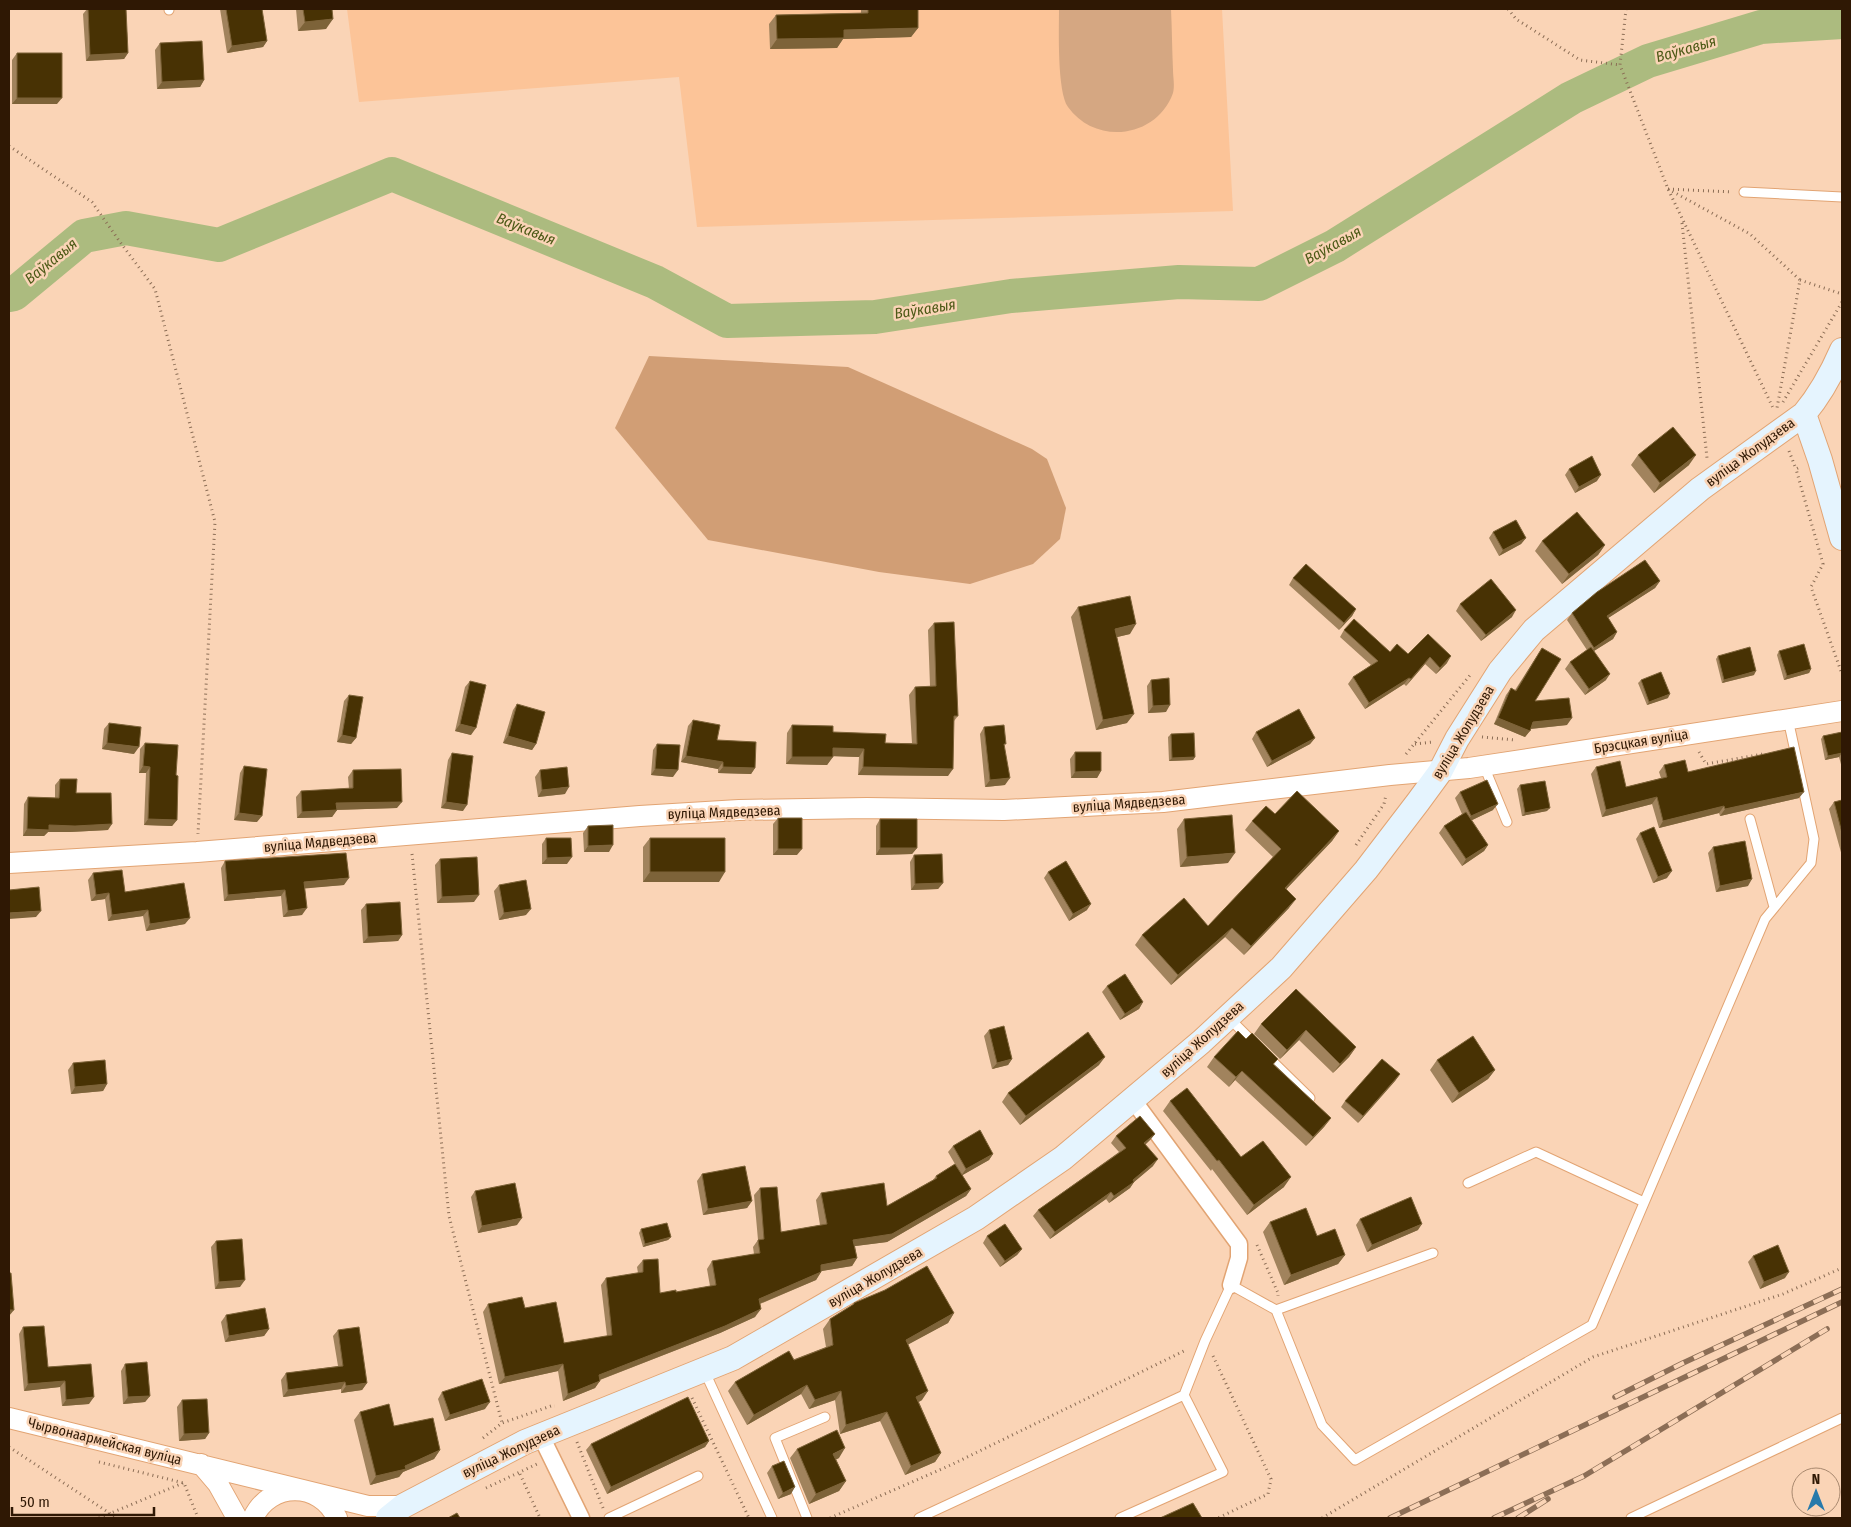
<svg xmlns="http://www.w3.org/2000/svg" width="1851" height="1527" viewBox="0 0 1851 1527" font-family="'Fira Sans Condensed',sans-serif">
	<style>
		.built { fill: #fcc498 }
		.green { fill: #d5a782 }
		.forest { fill: #d19e75 }
		.lines { fill: none; stroke-linecap: round; stroke-linejoin: round }
		.river { stroke: #acbb7f; stroke-width: 34 }
		.service-casing { stroke: #e2a473; stroke-width: 11 }
		.minor-casing { stroke: #e2a473; stroke-width: 19 }
		.tertiary-casing { stroke: #e2a473; stroke-width: 22 }
		.secondary-casing { stroke: #e2a473; stroke-width: 26 }
		.path { stroke: #8b6d55; stroke-width: 3; stroke-dasharray: 1 4; stroke-linecap: butt }
		.service { stroke: #fff; stroke-width: 9 }
		.minor { stroke: #fff; stroke-width: 16 }
		.tertiary { stroke: #fff; stroke-width: 20 }
		.secondary { stroke: #e5f4fe; stroke-width: 24 }
		.rail-casing { stroke: #8c6e56; stroke-width: 5.5 }
		.rail { stroke: #fad4b6; stroke-width: 4; stroke-dasharray: 11; stroke-linecap: butt }
		.wall { fill: #a1835d }
		.shaded-wall { fill: #7d6339 }
		.building { fill: #483204; stroke: #7d6339 }
		.labels { text-anchor: middle; stroke-width: 5; stroke-linejoin: round; paint-order: stroke }
		.street-label { font-size: 14px; fill: #2f1804; stroke: #fad4b6 }
		.water-label { font-size: 15px; font-style: italic; fill: #4c5916; stroke: #fad4b6 }
	</style>
	<rect width="100%" height="100%" fill="#fad4b6"/>
	<!-- built -->
	<path class="built" d="M347 9H1222L1233 211 697 227 679 77 359 102Z"/>
	<!-- green -->
	<path class="green" d="M1059 9H1171C1172 29 1172 49 1173 70 1173 77 1175 86 1173 93 1157 138 1096 146 1068 107 1057 92 1059 30 1059 9Z"/>
	<!-- forest -->
	<path class="forest" d="M649 356 848 367 1032 449 1047 459 1066 508 1060 539 1033 564 970 584 879 572 708 540 615 428Z"/>
	<g class="lines">
		<!-- river -->
		<path class="river" d="M9 295 14 294 84 236 126 228 219 245 392 174 655 282 727 321 875 317 1011 296 1179 282 1259 284 1335 246 1571 98 1648 61 1761 27 1842 22"/>
		<defs>
			<path id="service" d="M169 9V10
				M1744 192 1842 197
				M1484 766 1507 822
				M1750 819 1774 907
				M1228 1017 1256 1045
				M1267 1056 1310 1098
				M1468 1183 1536 1152 1644 1202
				M1276 1310 1433 1253
				M704 1370 772 1518
				M609 1518 698 1476
				M807 1518 775 1438 825 1417
				M919 1518 1184 1395 1205 1341 1231 1285 1276 1310 1322 1425 1355 1460 1592 1325 1765 919 1811 863 1814 839 1788 719
				M1120 1518 1223 1472 1184 1395
				M1631 1518 1842 1418"/>
			<path id="minor" d="M1133 1100 1239 1244V1258L1231 1285
				M541 1436 581 1518"/>
			<path id="tertiary" d="M9 863 197 852 640 816 739 810 867 808 1004 810 1163 802 1390 775 1469 768 1842 711
				M9 1418 368 1506H403
				M201 1464 218 1484 237 1518
				M253 1518C270 1481 320 1481 337 1518"/>
			<path id="secondary" d="M1804 414 1820 460 1842 538
				M388 1518 403 1506 525 1442 733 1358 976 1218 1063 1158 1201 1042 1281 968 1366 870 1418 802 1440 772 1457 739 1500 671 1534 630 1700 489 1804 414C1820 395 1832 373 1842 350"/>
		</defs>
		<!-- service casing -->
		<use href="#service" class="service-casing"/>
		<!-- minor casing -->
		<use href="#minor" class="minor-casing"/>
		<!-- tertiary casing -->
		<use href="#tertiary" class="tertiary-casing"/>
		<!-- secondary casing -->
		<use href="#secondary" class="secondary-casing"/>
		<!-- path -->
		<path class="path" d="M1508 9 1516 19 1580 60 1620 65
			M1626 9 1620 65 1668 189 1774 410
			M9 146 92 202 120 242 155 289 215 522 198 834
			M1668 189 1750 234 1800 280 1777 408
			M1668 189 1732 192
			M1682 223 1707 458
			M1800 280 1842 294
			M1783 402 1842 302
			M1789 451 1796 469
			M1798 468 1796 469 1823 564 1811 587 1842 674
			M1482 737 1515 740
			M1415 744 1433 742
			M1699 752 1706 764 1763 754
			M1406 754 1471 674
			M1356 845 1384 804 1386 795
			M412 854 449 1216 502 1423
			M1257 1245 1278 1293V1296
			M1213 1356 1271 1479 1268 1494 1218 1518
			M692 1398 749 1518
			M483 1438 502 1423 551 1406H555
			M577 1442 603 1508
			M9 1447 117 1518
			M99 1462 184 1483 198 1518
			M520 1474 540 1518
			M486 1488 537 1464
			M99 1518 183 1483
			M830 1518 953 1464 1186 1350
			M1322 1518 1593 1357 1783 1294 1842 1268"/>
		<!-- service -->
		<use href="#service" class="service"/>
		<!-- minor -->
		<use href="#minor" class="minor"/>
		<!-- tertiary -->
		<use href="#tertiary" class="tertiary"/>
		<!-- secondary -->
		<use href="#secondary" class="secondary"/>
		<defs>
			<path id="rail" d="M1615 1397 1683 1363 1842 1289
				M1390 1518 1842 1302
				M1494 1518 1584 1476 1827 1329
				M1518 1518 1548 1499"/>
		</defs>
		<!-- rail casing -->
		<use href="#rail" class="rail-casing"/>
		<!-- rail -->
		<use href="#rail" class="rail"/>
	</g>
	<!-- wall -->
	<path class="wall" d="M87 9H126L128 53 124 59 86 61 83 14Z
		M220 9H262L267 41 263 47 227 53Z
		M296 9H332L326 29 298 31Z
		M861 9H918V28L911 37 843 39 837 48 770 49 769 24 776 15 861 13Z
		M160 43 204 80 200 87 157 89 155 50Z
		M17 53 57 104H12V60Z
		M1638 455 1689 465 1654 493 1631 465Z
		M1569 469 1597 481 1575 493 1565 475Z
		M1493 532 1526 538 1521 544 1499 556 1489 538Z
		M1542 541 1605 545 1598 555 1562 584 1535 551Z
		M1293 578 1356 609 1352 616 1339 630 1289 585Z
		M1660 581 1655 588 1608 618 1617 632 1613 639 1594 651 1606 680 1585 695 1565 669 1570 662 1587 650 1567 620 1572 613Z
		M1460 604 1512 617 1481 641 1456 611Z
		M1078 607 1130 634 1117 637 1127 723 1096 730 1071 617Z
		M934 623 958 716 954 721 948 776 858 775 859 757 833 756 827 765 786 764 787 733 792 725 833 732 885 743H912L909 695 915 687 930 686 928 630Z
		M1344 630 1390 652 1408 654 1428 634 1447 663 1436 674 1425 664 1406 686 1404 684 1365 709 1348 684 1353 677 1371 665 1340 637Z
		M1542 648 1535 701 1567 725 1531 729 1525 737 1494 724 1506 695 1511 688 1515 690Z
		M1779 651 1811 669 1809 673 1784 680 1777 655Z
		M1718 656 1754 675 1722 683 1716 659Z
		M1151 680 1166 712 1148 713 1147 686Z
		M1641 680 1668 698 1647 705 1638 683Z
		M470 681 471 735 455 731 465 687Z
		M349 695 356 738 351 744 337 742 344 701Z
		M517 704 536 744 532 750 503 743 513 710Z
		M693 720 717 740 755 768 751 774 718 773V769L681 762 688 726Z
		M109 723 134 754 102 749 104 729Z
		M984 727 1005 785 985 787 980 734Z
		M1256 732 1315 738 1310 744 1267 767 1252 739Z
		M1842 732V768L1839 757 1825 760 1821 739 1823 736Z
		M1171 734 1195 757 1193 760 1169 761 1168 737Z
		M145 743 177 820 172 826 144 825 146 773H139L140 749Z
		M657 744 673 777 651 775 653 750Z
		M1075 752 1101 771 1097 778H1071L1070 759Z
		M452 753 463 811 441 808 448 760Z
		M1664 765 1688 772 1799 798 1720 816 1719 813 1659 828 1652 804 1602 817 1591 774 1596 767 1626 787 1661 778 1659 772Z
		M244 766 257 822 234 820 240 773Z
		M353 770 397 808 337 810 332 817 297 818 296 797 301 791 349 789 348 777Z
		M540 770 565 794 538 797 535 777Z
		M60 779 76 793 108 830 70 832H48L44 836H23L24 804 28 797 55 798V785Z
		M1520 785 1547 811 1522 816 1517 789Z
		M1460 792 1493 810 1472 820 1488 845 1484 851 1462 866 1439 833 1444 826 1462 814 1455 798Z
		M1842 800V856L1829 809 1834 802Z
		M1275 814 1339 831 1332 841 1286 889 1289 908 1244 955 1225 937 1171 985 1135 945 1142 935 1208 926 1273 857 1245 830 1252 821Z
		M778 818 797 855H773V824Z
		M880 819 917 848 912 854 876 855V826Z
		M1184 819 1228 863 1180 867 1177 829Z
		M588 826 609 852H584L583 833Z
		M1640 833 1667 878 1653 883 1636 839Z
		M546 838 567 864H542V844Z
		M650 838 719 882H643V847Z
		M1713 847 1748 886 1716 892 1708 853Z
		M914 855 943 883 938 889 911 890 910 862Z
		M440 859 474 902 437 903 435 865Z
		M225 861 344 885 304 888 302 915 283 917 281 896 224 901 221 868Z
		M1048 872 1087 910 1069 921 1044 878Z
		M93 873 125 892 185 924 146 931 143 916 108 921 105 899 91 901 88 880Z
		M499 885 526 915 499 920 494 891Z
		M366 904 402 935 398 941 363 943 361 910Z
		M1107 986 1143 1002 1139 1009 1120 1020 1102 992Z
		M1296 989 1356 1047 1349 1057 1333 1073 1299 1040 1280 1059 1254 1034 1261 1024Z
		M989 1030 1012 1059 1008 1065 992 1069 984 1036Z
		M1246 1039 1278 1059 1274 1064 1331 1118 1324 1127 1306 1146 1235 1080 1229 1087 1207 1067 1214 1057Z
		M1437 1060 1495 1070 1488 1079 1452 1103 1430 1070Z
		M73 1063 107 1084 103 1091 71 1094 68 1070Z
		M1099 1065 1020 1125 1002 1102 1008 1093Z
		M1400 1074 1395 1081 1358 1123 1341 1107 1345 1101Z
		M1170 1101 1241 1157 1284 1187 1247 1215 1212 1169 1211 1171 1163 1111Z
		M1155 1134 1150 1140 1145 1145 1153 1166 1134 1182 1130 1188 1109 1203 1106 1199 1050 1239 1033 1216 1038 1210 1119 1152 1111 1143 1116 1136Z
		M953 1146 993 1154 989 1160 962 1175 971 1189 966 1196 887 1242 855 1246 857 1258 852 1266 821 1271V1272L816 1280 760 1304 755 1317 720 1333 600 1380 595 1388 563 1401 558 1371 499 1384 483 1312 488 1304 564 1343 607 1336 601 1285 606 1278 638 1273 637 1267 643 1260 660 1293 676 1292 710 1286 707 1269 712 1261 754 1254 753 1247 758 1240 754 1195 760 1188 781 1232 820 1225 816 1200 821 1193 887 1206 933 1180 936 1176 955 1164 948 1152Z
		M702 1174 752 1201 747 1208 703 1215 697 1181Z
		M475 1191 517 1225 478 1233 471 1197Z
		M1360 1219 1418 1230 1367 1252 1356 1225Z
		M1270 1222 1345 1255 1338 1264 1284 1285 1263 1232Z
		M641 1229 671 1237 668 1240 643 1247 639 1233Z
		M987 1236 1022 1249 1017 1255 1000 1267 983 1243Z
		M216 1241 240 1287 215 1289 211 1247Z
		M1753 1256 1785 1278 1760 1289 1748 1262Z
		M854 1303 954 1313 948 1323 908 1344 922 1400 919 1402 941 1453 935 1462 905 1475 880 1421 840 1434 835 1400 809 1409 801 1394 747 1425 728 1391 735 1382 826 1347 823 1329 830 1319 852 1306Z
		M226 1315 269 1329 264 1336 225 1342 221 1322Z
		M23 1327 48 1367 91 1364 89 1404 62 1406 60 1387 24 1391 19 1334Z
		M338 1330 367 1383 362 1390 341 1393V1389L283 1397 281 1380 286 1373 338 1366 333 1336Z
		M125 1364 150 1396 145 1402 123 1404 121 1371Z
		M442 1392 485 1409 445 1421 438 1399Z
		M182 1400 209 1433 205 1439 179 1441 177 1407Z
		M360 1412 394 1426 440 1450 434 1459 403 1472 399 1477 370 1485 354 1420Z
		M709 1441 705 1447 607 1494 586 1450 591 1444Z
		M797 1449 839 1458 836 1459 846 1481 839 1491 809 1504 790 1458Z
		M772 1466 791 1494 778 1499 767 1473Z"/>
	<!-- shaded-wall -->
	<path class="shaded-wall" d="M333 19 326 29 298 31 305 22Z
		M918 28 911 37 843 39 837 48 770 49 777 39 844 30Z
		M267 41 263 47 227 53 232 46Z
		M128 53 124 59 86 61 90 55Z
		M204 80 200 87 157 89 162 82Z
		M17 98H62L57 104H12Z
		M1696 455 1689 465 1654 493 1660 483Z
		M1601 475 1597 481 1575 493 1579 487Z
		M1526 538 1521 544 1499 556 1503 550Z
		M1605 545 1598 555 1562 584 1569 574Z
		M1660 581 1655 588 1602 622 1607 616Z
		M1356 609 1352 616 1339 630 1344 623Z
		M1516 610 1512 617 1481 641 1486 635Z
		M1136 624 1130 634 1109 639 1115 629Z
		M1617 632 1613 639 1589 654 1594 648Z
		M1451 656 1447 663 1436 674 1440 668Z
		M1430 657 1425 664 1406 686 1411 679Z
		M1811 669 1809 673 1784 680 1787 676Z
		M1756 671 1754 675 1722 683 1724 680Z
		M1610 674 1606 680 1585 695 1589 689Z
		M1409 678 1404 684 1365 709 1369 703Z
		M1670 694 1668 698 1647 705 1649 702Z
		M1170 705 1166 712 1148 713 1153 706Z
		M1134 714 1127 723 1096 730 1103 720Z
		M1498 718 1530 731 1525 737 1494 724Z
		M1572 718 1567 725 1529 729 1533 722Z
		M460 724 476 728 471 735 455 731Z
		M342 735 356 738 351 744 337 742Z
		M508 736 536 744 532 750 503 743Z
		M1315 738 1310 744 1267 767 1272 761Z
		M107 743 139 747 134 754 102 749Z
		M833 748 864 749 859 757 828 756Z
		M1842 753 1839 757 1825 760 1828 756Z
		M686 756 723 762 718 769 681 762Z
		M792 757H833L827 765 786 764Z
		M1195 757 1193 760 1169 761 1172 758Z
		M143 766 150 767 146 773H139Z
		M723 767 755 768 751 774 718 773Z
		M863 767 953 769 948 776 858 775Z
		M655 769 678 770 673 777 651 775Z
		M1101 771 1097 778H1071L1075 772Z
		M1010 778 1005 785 985 787 990 780Z
		M569 787 565 794 538 797 542 790Z
		M1804 792 1799 798 1720 816 1725 809Z
		M1657 797 1652 804 1602 817 1606 810Z
		M402 802 397 808 332 810 336 803Z
		M446 802 467 805 463 811 441 808Z
		M1498 804 1493 810 1466 823 1471 816Z
		M1724 806 1719 813 1659 828 1663 821Z
		M1550 808 1547 811 1522 816 1525 813Z
		M337 810 332 817 297 818 302 812Z
		M239 813 262 816 257 822 234 820Z
		M148 819 177 820 172 826 144 825Z
		M112 824 108 830 70 832H48L44 836H23L27 829 49 825Z
		M1339 831 1332 841 1278 898 1285 888Z
		M613 845 609 852H584L588 846Z
		M1488 845 1484 851 1462 866 1466 859Z
		M880 848H917L912 854 876 855Z
		M778 849H802L797 855H773Z
		M1235 853 1228 863 1180 867 1187 857Z
		M572 857 567 864H542L547 858Z
		M1672 871 1667 878 1653 883 1658 877Z
		M650 872H725L719 882H643Z
		M349 878 344 885 299 889 304 882Z
		M1752 879 1748 886 1716 892 1720 886Z
		M943 883 938 889 911 890 915 884Z
		M285 890 281 896 224 901 228 895Z
		M109 893 105 899 91 901 96 895Z
		M479 895 474 902 437 903 442 897Z
		M1296 899 1289 908 1244 955 1251 946Z
		M1091 904 1087 910 1069 921 1073 914Z
		M307 908 302 915 283 917 288 911Z
		M531 909 526 915 499 920 504 913Z
		M148 910 143 916 108 921 112 915Z
		M41 911 36 917 9 919V913Z
		M190 918 185 924 146 931 150 924Z
		M1232 928 1225 937 1171 985 1178 975Z
		M402 935 398 941 363 943 368 937Z
		M1143 1002 1139 1009 1120 1020 1125 1014Z
		M1306 1030 1299 1040 1280 1059 1287 1050Z
		M1356 1047 1349 1057 1333 1073 1340 1064Z
		M1105 1057 1099 1065 1020 1125 1026 1116Z
		M1012 1059 1008 1065 992 1069 997 1063Z
		M1495 1070 1488 1079 1452 1103 1459 1093Z
		M1242 1071 1235 1080 1229 1087 1236 1077Z
		M1400 1074 1395 1081 1358 1123 1363 1116Z
		M107 1084 103 1091 71 1094 75 1087Z
		M1331 1118 1324 1127 1306 1146 1313 1137Z
		M1155 1134 1150 1140 1139 1150 1144 1143Z
		M993 1154 989 1160 961 1176 966 1169Z
		M1158 1159 1153 1166 1134 1182 1130 1188 1109 1203 1114 1196Z
		M1291 1177 1284 1187 1247 1215 1254 1205Z
		M971 1189 966 1196 887 1242 848 1247 853 1240Z
		M1111 1192 1106 1199 1050 1239 1055 1232Z
		M752 1201 747 1208 703 1215 708 1209Z
		M522 1218 517 1225 478 1233 482 1226Z
		M1422 1224 1418 1230 1367 1252 1372 1245Z
		M671 1237 668 1240 643 1247 645 1244Z
		M1022 1249 1017 1255 1000 1267 1005 1261Z
		M1345 1255 1338 1264 1284 1285 1291 1275Z
		M857 1258 852 1266 816 1272 821 1265Z
		M821 1272 816 1280 754 1306 759 1299Z
		M1789 1272 1785 1278 1760 1289 1764 1282Z
		M245 1280 240 1287 215 1289 219 1282Z
		M761 1309 755 1317 720 1333 594 1382 599 1375Z
		M9 1310H14L9 1316Z
		M954 1313 948 1323 900 1349 906 1340Z
		M269 1329 264 1336 225 1342 229 1336Z
		M563 1364 558 1371 499 1384 505 1377Z
		M65 1381 60 1387 24 1391 28 1384Z
		M600 1381 595 1388 563 1401 568 1394Z
		M345 1382 341 1389 283 1397 288 1390Z
		M367 1383 362 1390 341 1393 346 1386Z
		M807 1385 801 1394 747 1425 754 1415Z
		M841 1391 835 1400 809 1409 815 1400Z
		M928 1391 922 1400 910 1406 916 1397Z
		M150 1396 145 1402 123 1404 128 1397Z
		M94 1397 89 1404 62 1406 66 1400Z
		M490 1402 485 1409 445 1421 450 1415Z
		M887 1412 880 1421 840 1434 846 1425Z
		M209 1433 205 1439 179 1441 184 1434Z
		M709 1441 705 1447 607 1494 611 1487Z
		M845 1448 839 1458 827 1464 833 1454Z
		M440 1450 434 1459 403 1472 399 1477 370 1485 376 1476 405 1466Z
		M941 1453 935 1462 905 1475 911 1466Z
		M846 1481 839 1491 809 1504 816 1494Z
		M795 1487 791 1494 778 1499 783 1493Z"/>
	<!-- building -->
	<path class="building" d="M88 9H126L128 53 90 55Z
		M226 9H262L267 41 232 46Z
		M303 9H332L333 19 305 22Z
		M868 9H918V28L844 30V38L777 39 776 15 868 13Z
		M202 41 204 80 162 82 160 43Z
		M17 53H62V98H17Z
		M1673 427 1696 455 1660 483 1638 455Z
		M1592 456 1601 475 1579 487 1569 469Z
		M1577 512 1605 545 1569 574 1542 541Z
		M1516 520 1526 538 1503 550 1493 532Z
		M1645 560 1660 581 1607 616 1617 632 1594 648 1572 613 1597 592Z
		M1306 564 1356 609 1344 623 1293 578Z
		M1491 579 1516 610 1486 635 1460 604Z
		M1130 596 1136 624 1115 629 1134 714 1103 720 1078 607Z
		M1354 619 1390 652 1397 644 1408 654 1428 634 1451 656 1440 668 1430 657 1411 679 1409 678 1369 703 1353 677 1378 661 1344 630Z
		M954 622 958 716H954L953 769 863 767 864 749 833 748V757H792V725L833 726V732L886 734 885 743 917 744 915 687 936 686 934 623Z
		M1804 644 1811 669 1787 676 1779 651Z
		M1591 647 1610 674 1589 689 1570 662Z
		M1750 647 1756 671 1724 680 1718 656Z
		M1542 648 1561 659 1535 701 1569 698 1572 718 1533 722 1530 731 1498 718 1511 688 1516 691Z
		M1661 672 1670 694 1649 702 1641 680Z
		M1169 678 1170 705 1153 706 1151 680Z
		M470 681 486 685 476 728 460 724Z
		M349 695 363 697 356 738 342 735Z
		M517 704 545 712 536 744 508 736Z
		M1299 709 1315 738 1272 761 1256 732Z
		M693 720 720 725 717 740 756 742 755 768 723 767V762L686 756Z
		M109 723 141 727 139 747 107 743Z
		M1004 725 1006 744H1004L1010 778 990 780 984 727Z
		M1842 732V757V753L1828 756 1823 736Z
		M1194 733 1195 757 1172 758 1171 734Z
		M145 743 178 745 176 775 178 776 177 820 148 819 150 767 143 766Z
		M657 744 680 745 678 770 655 769Z
		M1794 747 1804 792 1725 809 1724 806 1663 821 1657 797 1606 810 1596 767 1620 761 1626 787 1667 777 1664 765 1685 760 1688 772Z
		M1075 752H1101V771L1075 772Z
		M452 753 473 756 467 805 446 802Z
		M244 766 267 769 262 816 239 813Z
		M567 767 569 787 542 790 540 770Z
		M401 769 402 802 336 803 337 810 302 812 301 791 353 788V770Z
		M60 779H77L76 793H111L112 824 75 826 49 825V830L27 829 28 797 59 798Z
		M1487 780 1498 804 1471 816 1460 792Z
		M1545 781 1550 808 1525 813 1520 785Z
		M1297 791 1339 831 1285 888 1296 899 1251 946 1232 928 1178 975 1142 935 1184 898 1208 926 1281 849 1252 821 1266 806 1275 814Z
		M1842 800V833L1834 802Z
		M1466 812 1488 845 1466 859 1444 826Z
		M1232 815 1235 853 1187 857 1184 819Z
		M778 818H802V849H778Z
		M880 819H917V848H880Z
		M613 825V845L588 846V826Z
		M1654 827 1672 871 1658 877 1640 833Z
		M546 838H571L572 857 547 858Z
		M650 838H725V872H650Z
		M1745 841 1752 879 1720 886 1713 847Z
		M346 853 349 878 304 882 307 908 288 911 285 890 228 895 225 861Z
		M942 854 943 883 915 884 914 855Z
		M477 857 479 895 442 897 440 859Z
		M1066 861 1091 904 1073 914 1048 872Z
		M122 870 125 892 184 883 190 918 150 924 148 910 112 915 109 893 96 895 93 873Z
		M526 880 531 909 504 913 499 885Z
		M39 887 41 911 9 913V890Z
		M400 902 402 935 368 937 366 904Z
		M1125 974 1143 1002 1125 1014 1107 986Z
		M1296 989 1356 1047 1340 1064 1306 1030 1287 1050 1261 1024Z
		M1004 1026 1012 1059 997 1063 989 1030Z
		M1238 1031 1246 1039 1252 1033 1278 1059 1273 1064 1331 1118 1313 1137 1242 1071 1236 1077 1214 1057Z
		M1088 1032 1105 1057 1026 1116 1008 1093Z
		M1473 1036 1495 1070 1459 1093 1437 1060Z
		M1382 1059 1400 1074 1363 1116 1345 1101Z
		M105 1060 107 1084 75 1087 73 1063Z
		M1187 1088 1241 1157 1263 1141 1291 1177 1254 1205 1219 1160 1217 1161 1170 1101Z
		M1140 1116 1155 1134 1144 1143 1158 1159 1133 1180 1134 1182 1114 1196 1111 1192 1055 1232 1038 1210 1126 1148 1116 1136Z
		M980 1130 993 1154 966 1169 953 1146Z
		M955 1164 971 1189 892 1234 853 1240 857 1258 821 1265V1272L759 1299 761 1309 725 1326 599 1375 600 1381 568 1394 563 1364 505 1377 488 1304 522 1297 525 1308 556 1302 564 1343 612 1335 606 1278 643 1272V1260L658 1259 660 1293 676 1290V1292L716 1285 712 1261 760 1253 758 1240 764 1239 760 1188 777 1187 781 1232 827 1224 821 1193 884 1183 887 1206 937 1178 936 1176Z
		M745 1166 752 1201 708 1209 702 1174Z
		M515 1183 522 1218 482 1226 475 1191Z
		M1411 1197 1422 1224 1372 1245 1360 1219Z
		M1306 1208 1317 1236 1335 1229 1345 1255 1291 1275 1270 1222Z
		M667 1223 671 1237 645 1244 641 1229Z
		M1005 1224 1022 1249 1005 1261 987 1236Z
		M242 1239 245 1280 219 1282 216 1241Z
		M1778 1245 1789 1272 1764 1282 1753 1256Z
		M927 1266 954 1313 906 1340 928 1391 916 1397 941 1453 911 1466 887 1412 846 1425 841 1391 815 1400 807 1385 754 1415 735 1382 789 1351 794 1360 833 1345 830 1319 854 1304V1303L885 1290Z
		M9 1273H11L14 1310H9Z
		M265 1308 269 1329 229 1336 226 1315Z
		M44 1326 48 1367 91 1364 94 1397 66 1400 65 1381 28 1384 23 1327Z
		M359 1327 367 1383 346 1386 345 1382 288 1390 286 1373 343 1366 338 1330Z
		M147 1362 150 1396 128 1397 125 1364Z
		M482 1379 490 1402 450 1415 442 1392Z
		M688 1397 709 1441 611 1487 591 1444Z
		M207 1399 209 1433 184 1434 182 1400Z
		M389 1404 394 1426 433 1418 440 1450 405 1466 406 1469 376 1476 360 1412Z
		M837 1430 845 1448 833 1454 846 1481 816 1494 797 1449Z
		M784 1461 795 1487 783 1493 772 1466Z
		M1193 1503 1202 1518H1160Z
		M457 1513 460 1518H448Z"/>
	<g class="labels">
		<!-- street labels -->
		<g class="street-label">
			<text transform="translate(1750 452) rotate(-36)" y="5">вуліца Жолудзева</text>
			<text transform="translate(1463 732) rotate(-59)" y="5">вуліца Жолудзева</text>
			<text transform="translate(1641 741) rotate(-9)" y="5">Брэсцкая вуліца</text>
			<text transform="translate(1129 803) rotate(-4)" y="5">вуліца Мядведзева</text>
			<text transform="translate(724 812) rotate(-2)" y="5">вуліца Мядведзева</text>
			<text transform="translate(320 842) rotate(-5)" y="5">вуліца Мядведзева</text>
			<text transform="translate(1202 1039) rotate(-42)" y="5">вуліца Жолудзева</text>
			<text transform="translate(875 1277) rotate(-30)" y="5">вуліца Жолудзева</text>
			<text transform="translate(105 1441) rotate(14)" y="5">Чырвонаармейская вуліца</text>
			<text transform="translate(511 1451) rotate(-25)" y="5">вуліца Жолудзева</text>
		</g>
		<!-- water labels -->
		<g class="water-label">
			<text transform="translate(1686 49) rotate(-16)" y="5">Ваўкавыя</text>
			<text transform="translate(526 229) rotate(22)" y="5">Ваўкавыя</text>
			<text transform="translate(1333 245) rotate(-29)" y="5">Ваўкавыя</text>
			<text transform="translate(51 261) rotate(-39)" y="5">Ваўкавыя</text>
			<text transform="translate(925 309) rotate(-9)" y="5">Ваўкавыя</text>
		</g>
	</g>
	<!-- border -->
	<rect width="1851" height="1527" fill="none" stroke="#2f1804" stroke-width="20"/>
	<!-- north arrow -->
	<g transform="translate(1816 1492)"><circle r="24" fill="#fad4b6" stroke="#a9896f"/>
	<path d="M0-4L9 19L0 12L-9 19Z" fill="#287aab"/>
	<text y="-8" font-size="14" font-weight="bold" text-anchor="middle" fill="#2f1804">N</text>
	</g>
	<!-- scale -->
	<path d="M12 1507v8h142v-8" fill="none" stroke="#2f1804" stroke-width="2.5"/>
	<text x="20" y="1507" font-size="15" fill="#2f1804" stroke="#fad4b6" stroke-width="4" paint-order="stroke">50 m</text>
</svg>
